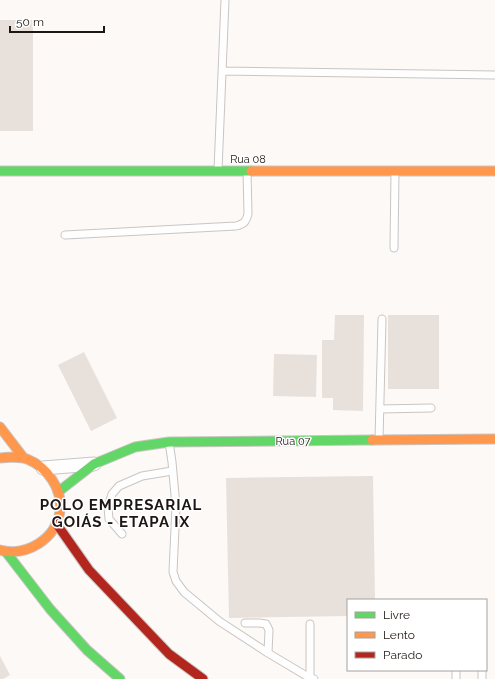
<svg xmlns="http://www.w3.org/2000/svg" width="495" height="679" viewBox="0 0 495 679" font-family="Raleway,sans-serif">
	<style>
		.building { fill: #e8e0db }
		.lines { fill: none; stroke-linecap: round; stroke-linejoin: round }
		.lane-casing { stroke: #cac5c2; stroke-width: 9 }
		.street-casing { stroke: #cac5c2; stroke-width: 15 }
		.fast-casing { stroke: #cac5c2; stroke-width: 11 }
		.slow-casing { stroke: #cac5c2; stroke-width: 11 }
		.jam-casing { stroke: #cac5c2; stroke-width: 11 }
		.lane { stroke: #fffefe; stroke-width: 7 }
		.street { stroke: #fffefe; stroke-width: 13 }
		.fast { stroke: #63d668; stroke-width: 9 }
		.slow { stroke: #ff974d; stroke-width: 9 }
		.jam { stroke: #b3261e; stroke-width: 9 }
		.labels { text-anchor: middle; stroke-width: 3; stroke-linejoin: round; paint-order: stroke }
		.street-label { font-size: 11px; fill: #1d1612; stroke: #fff }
		.district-label { font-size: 15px; font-weight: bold; letter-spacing: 1px; fill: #1d1612; stroke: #fff }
	</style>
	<rect width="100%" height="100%" fill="#fcf9f7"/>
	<!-- building -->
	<path class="building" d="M0 20H33V131H0Z
		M335 315H364L363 411 333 410V398H322V340H334Z
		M388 315H439V389H388Z
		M84 352 117 418 91 431 58 365Z
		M274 354 317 355 316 397 273 396Z
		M373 476 375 600H348V616L229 618 226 478Z
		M0 656 10 675 3 679H0Z"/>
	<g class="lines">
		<defs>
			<path id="lane" d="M222 71 495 75
				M218 170 225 0
				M65 235 236 226C244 224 246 222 248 214L247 171
				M394 248 395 171
				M380 409 431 408
				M379 440 382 319
				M169 442 172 462 176 506 173 572 176 581 184 592 219 621 268 653 310 678 314 679
				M122 534 109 519 108 507 112 494 119 486 142 476 172 471
				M245 623H259L266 624 269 630 268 653
				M456 670V679
				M482 670V679
				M310 678V624"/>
			<path id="street" d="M43 468 94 464"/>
			<path id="fast" d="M0 171H251
				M58 492 94 464 135 447 169 442 372 440
				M6 552 50 609 87 650 120 679"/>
			<path id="slow" d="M251 171H495
				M0 427 23 457
				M372 440 495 439
				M0 458C9 457 18 456 27 459 47 467 63 489 60 511 56 539 27 557 0 550"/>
			<path id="jam" d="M56 523 89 570 169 654 203 679"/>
		</defs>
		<!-- lane casing -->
		<use href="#lane" class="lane-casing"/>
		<!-- street casing -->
		<use href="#street" class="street-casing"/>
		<!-- fast casing -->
		<use href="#fast" class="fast-casing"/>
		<!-- slow casing -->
		<use href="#slow" class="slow-casing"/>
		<!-- jam casing -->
		<use href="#jam" class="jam-casing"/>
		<!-- lane -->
		<use href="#lane" class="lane"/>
		<!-- street -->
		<use href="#street" class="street"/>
		<!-- fast -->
		<use href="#fast" class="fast"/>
		<!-- slow -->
		<use href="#slow" class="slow"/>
		<!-- jam -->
		<use href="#jam" class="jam"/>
	</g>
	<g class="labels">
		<!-- street labels -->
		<g class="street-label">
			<text x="248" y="163">Rua 08</text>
			<text x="293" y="445">Rua 07</text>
		</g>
		<!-- district labels -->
		<g class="district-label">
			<text x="121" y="510">POLO EMPRESARIAL<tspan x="121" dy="17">GOIÁS - ETAPA IX</tspan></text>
		</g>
	</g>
	<!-- legend -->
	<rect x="347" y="599" width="140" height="72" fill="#ffffff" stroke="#a5a2a0"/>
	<rect x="355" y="612" width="20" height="6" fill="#63d668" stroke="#a5a2a0"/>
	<text x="383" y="619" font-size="12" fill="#1d1612">Livre</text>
	<rect x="355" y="632" width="20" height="6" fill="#ff974d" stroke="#a5a2a0"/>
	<text x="383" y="639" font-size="12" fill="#1d1612">Lento</text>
	<rect x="355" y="652" width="20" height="6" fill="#b3261e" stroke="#a5a2a0"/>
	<text x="383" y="659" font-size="12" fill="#1d1612">Parado</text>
	<!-- scale -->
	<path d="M10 26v6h94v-6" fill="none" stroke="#1d1612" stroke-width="2"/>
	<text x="16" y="26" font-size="12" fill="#1d1612" stroke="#ffffff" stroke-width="3" paint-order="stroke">50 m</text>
</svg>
